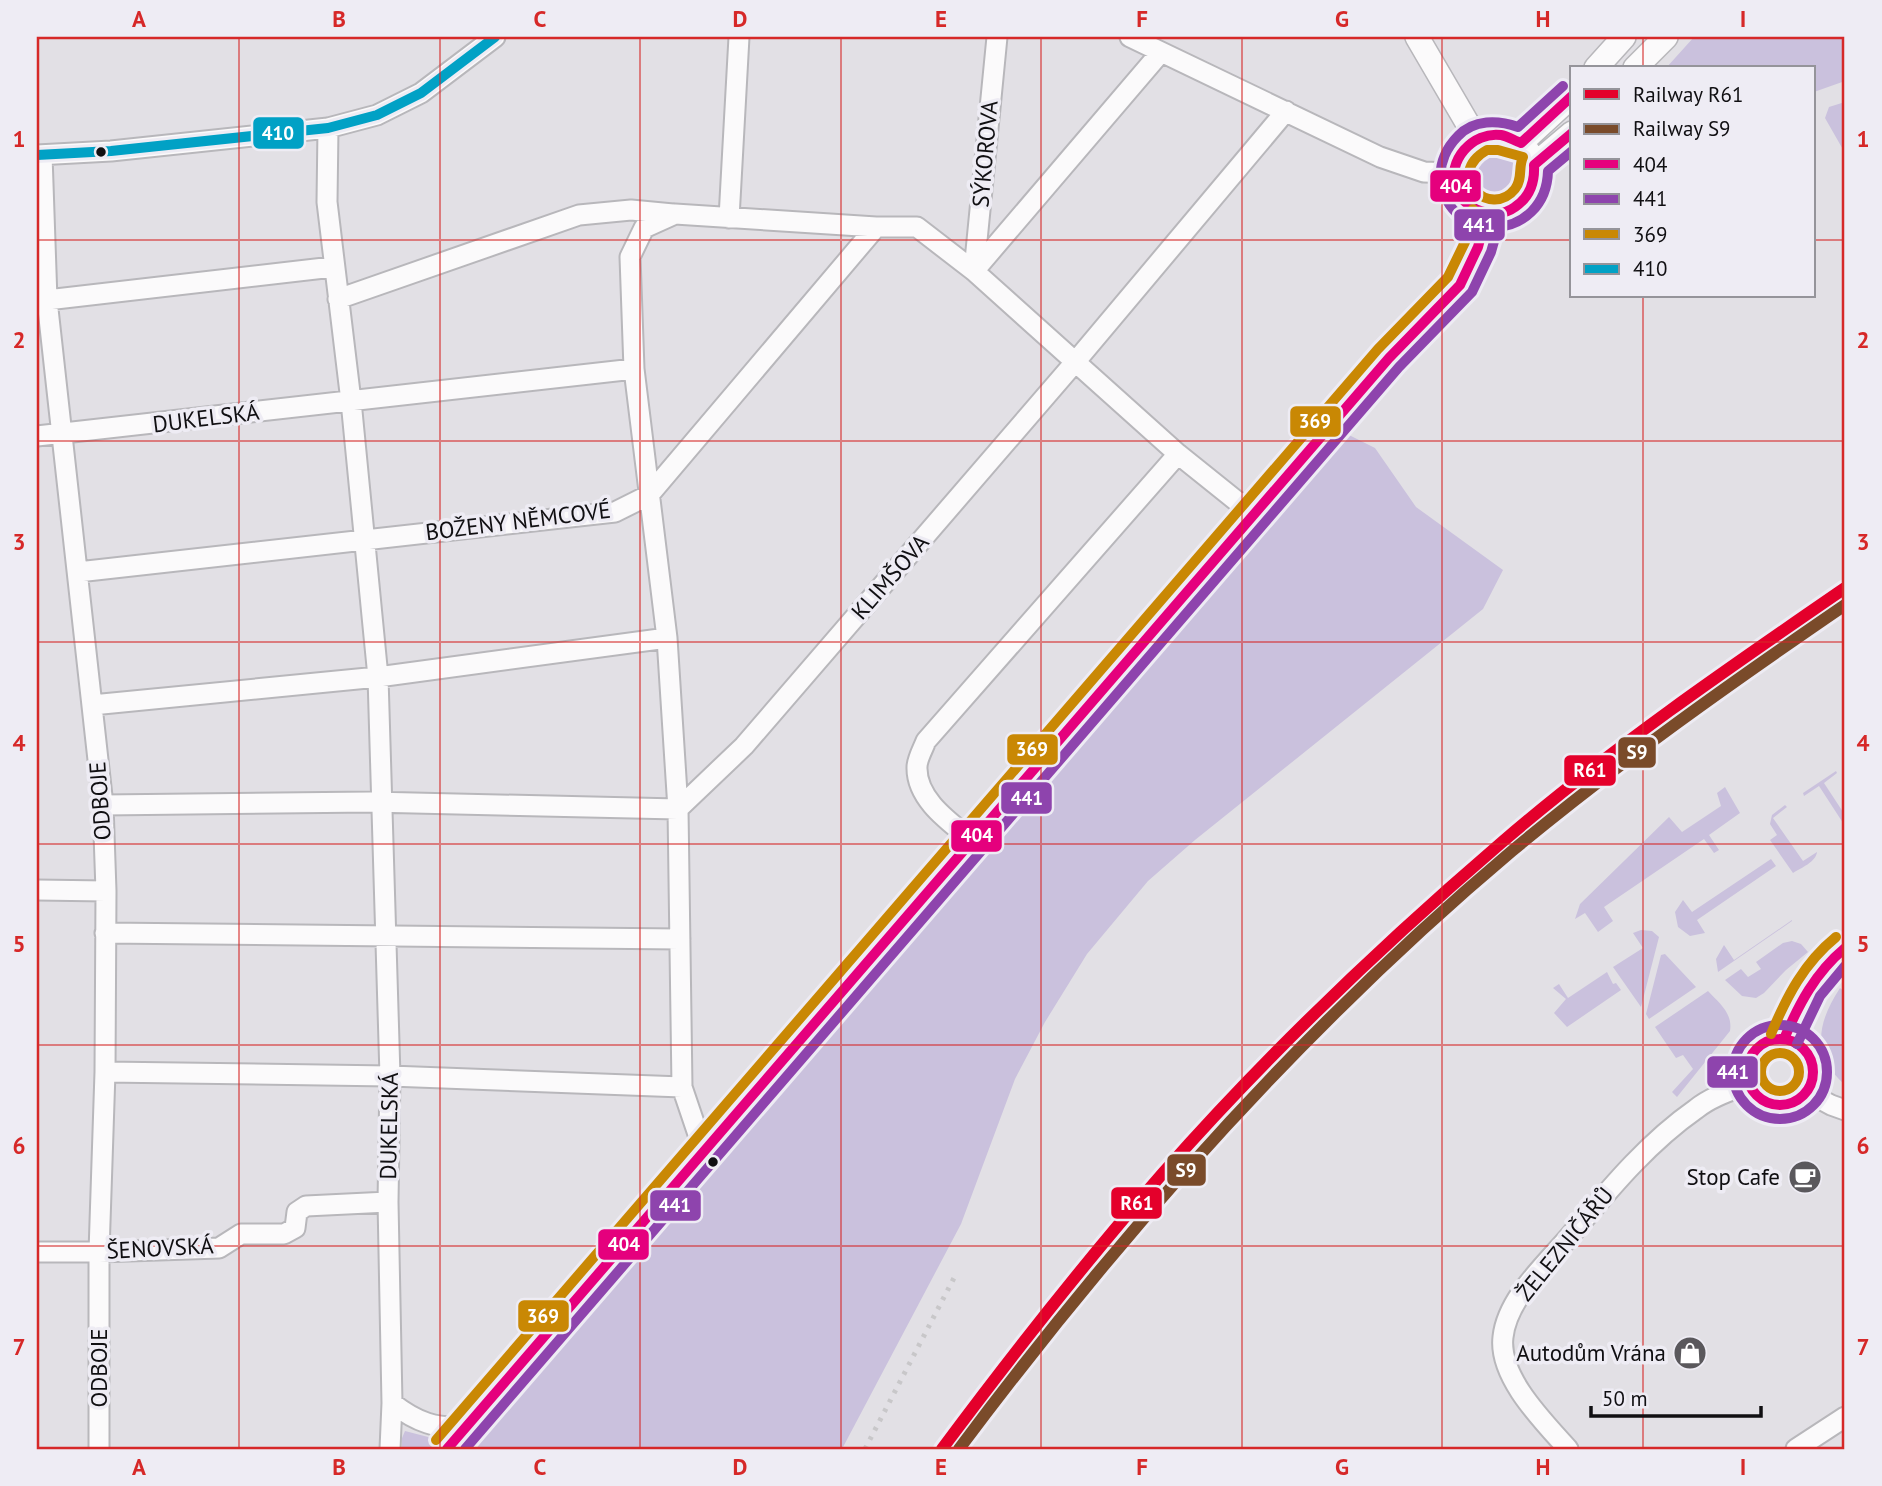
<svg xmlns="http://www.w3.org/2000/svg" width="1882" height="1486" viewBox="0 0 1882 1486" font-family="'PT Sans',sans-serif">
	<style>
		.green { fill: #cac1dd }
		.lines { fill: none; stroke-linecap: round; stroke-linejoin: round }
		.minor-casing { stroke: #b8b7bb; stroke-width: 23 }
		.tertiary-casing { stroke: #b8b7bb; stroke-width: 26 }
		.minor { stroke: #fbfafb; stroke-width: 19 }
		.tertiary { stroke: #fbfafb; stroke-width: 23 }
		.rail { stroke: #c8c7c9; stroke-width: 5; stroke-dasharray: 3.5 7; stroke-linecap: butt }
		.bus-1-casing { stroke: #eeecf4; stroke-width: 16 }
		.bus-2-casing { stroke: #eeecf4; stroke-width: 16 }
		.bus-3-casing { stroke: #eeecf4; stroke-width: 16 }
		.bus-4-casing { stroke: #eeecf4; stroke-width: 16 }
		.bus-1 { stroke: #e5007d; stroke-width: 10 }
		.bus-2 { stroke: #8e44ad; stroke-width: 10 }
		.bus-3 { stroke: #c98804; stroke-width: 10 }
		.bus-4 { stroke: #01a1c5; stroke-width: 10 }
		.rail-1-casing { stroke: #eeecf4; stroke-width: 18 }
		.rail-2-casing { stroke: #eeecf4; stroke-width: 18 }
		.rail-1 { stroke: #e4002b; stroke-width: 12 }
		.rail-2 { stroke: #7a4b2a; stroke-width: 12 }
		.grid { fill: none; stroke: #d62828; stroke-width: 2; stroke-opacity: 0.55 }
		.bus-dot { fill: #100f12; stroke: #eeecf4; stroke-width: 2.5 }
		.labels { text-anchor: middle; stroke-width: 7; stroke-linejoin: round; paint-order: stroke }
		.street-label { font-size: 23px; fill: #100f12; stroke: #eeecf4 }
		.poi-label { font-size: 23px; fill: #100f12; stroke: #eeecf4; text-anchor: end }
		.line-badge { stroke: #eeecf4; stroke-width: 2.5 }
		.badge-label { font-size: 19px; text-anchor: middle; font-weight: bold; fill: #fff }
		.neatline { fill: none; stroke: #d62828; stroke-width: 2.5 }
		.grid-label { font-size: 23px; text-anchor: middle; font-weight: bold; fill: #d62828 }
	</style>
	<rect width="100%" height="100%" fill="#e2e0e5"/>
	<!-- green -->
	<path class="green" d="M1694 37H1845V81L1814 92V68H1666Z
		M1845 102V153L1825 118 1829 107Z
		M1467 174a28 28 0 1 1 56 0a28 28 0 1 1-56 0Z
		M1343 432 1375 448 1416 507 1503 570 1483 609 1195 840 1148 881 1087 954 1045 1022 1015 1079 961 1224 842 1449H470L905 941 1264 534Z
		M1836 771 1837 773 1824 783 1845 815V826L1819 786 1804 796 1803 793Z
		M1725 787 1740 813 1709 835 1719 850 1714 853 1704 839 1604 907 1613 921 1598 932 1585 913 1575 919 1580 904 1669 817 1682 832 1721 806 1717 793Z
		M1785 805 1787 807 1773 818 1803 861 1817 852C1816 862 1801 868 1793 873L1770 840 1777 835 1770 824 1772 815Z
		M1771 859 1776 866 1697 920 1705 933 1690 936 1678 927 1675 912 1683 900 1692 912Z
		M1792 920V921L1718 972 1716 959 1724 945 1734 960Z
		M1641 930 1652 931 1659 937 1641 1007 1613 967 1643 948 1633 933Z
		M1792 941 1801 944 1808 952 1786 970 1764 993 1756 998 1742 996 1725 980 1741 969 1748 977 1761 969 1756 962 1783 943Z
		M1665 954 1696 987 1649 1019 1646 1014 1661 955Z
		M1607 972 1613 984 1616 983 1621 990 1567 1027 1554 1013 1566 999 1553 988 1559 984 1568 998Z
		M1840 988 1845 992V1085C1811 1055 1817 1023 1840 988Z
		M1708 991C1719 1003 1733 1013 1730 1031L1677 1097 1672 1092 1693 1069 1683 1055 1676 1058 1655 1027Z
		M405 1431 432 1438 435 1445 432 1449H402V1438Z"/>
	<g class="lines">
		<defs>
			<path id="minor" d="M1130 37 1380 157 1424 172 1453 173
				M328 128 327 202 351 401 378 677 390 1076 388 1202 392 1403 390 1449
				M37 155 111 151 328 128 377 115 421 93 495 37
				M42 155 47 300 103 805 106 891 105 1072 99 1252V1449
				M729 218 739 37
				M974 271 1161 52
				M974 271 997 37
				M338 299 579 215 631 210 673 214
				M47 300 333 267
				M37 436 634 369
				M78 572 615 512 649 495 876 227
				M92 705 378 677 667 638
				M103 805 371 802 678 809 744 746 1076 361 1286 111
				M973 841C951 823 916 800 917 767 917 759 923 749 926 741L1178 454
				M37 890 106 891
				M105 933 680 939
				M1747 1072a33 33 0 1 1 66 0a33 33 0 1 1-66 0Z
				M105 1072 390 1076 682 1087
				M1807 1092 1831 1105 1845 1110
				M704 1152 682 1087 678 809 667 638 634 369 630 257 644 228 675 214 876 227H917L974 271 1178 454 1254 515
				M37 1252H99L219 1248 241 1234H284L295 1228 297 1212 306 1206 388 1202
				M392 1403C416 1422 437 1430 468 1426
				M1568 1449C1544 1422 1498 1377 1503 1337 1507 1299 1545 1265 1569 1237 1608 1191 1646 1144 1696 1109 1711 1097 1730 1091 1748 1084
				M1796 1449 1845 1417"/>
			<path id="tertiary" d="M1417 37 1476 138
				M1596 68 1624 37
				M1635 68 1666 37
				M1455 174a40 40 0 1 1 80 0a40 40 0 1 1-80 0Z
				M1521 143 1572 96
				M1534 165 1572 133
				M447 1449 1389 358 1460 285 1478 247 1487 213"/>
		</defs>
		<!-- minor casing -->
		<use href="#minor" class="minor-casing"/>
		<!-- tertiary casing -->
		<use href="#tertiary" class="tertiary-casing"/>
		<!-- minor -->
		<use href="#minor" class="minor"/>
		<!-- tertiary -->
		<use href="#tertiary" class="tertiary"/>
		<!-- rail -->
		<path class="rail" d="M865 1449 955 1276"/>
		<defs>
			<path id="bus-1" d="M1572 96 1521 143C1515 141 1507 136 1501 135 1473 131 1446 161 1456 188 1464 211 1496 221 1515 207 1530 197 1535 183 1534 165L1572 133
				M1747 1072a33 33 0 1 1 66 0a33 33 0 1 1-66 0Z
				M1784 1039C1799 1004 1815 973 1845 948
				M447 1449 1389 358 1460 285 1478 247 1487 213"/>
			<path id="bus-2" d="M1563 86 1518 127C1498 120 1474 119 1458 136 1447 147 1439 163 1441 179 1448 247 1546 242 1548 171L1572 151
				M1733 1072a47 47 0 1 1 94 0a47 47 0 1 1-94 0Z
				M1797 1044 1820 996 1845 966
				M465 1449 1399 367 1472 292 1491 252 1501 217"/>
			<path id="bus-3" d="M1487 150H1498L1523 157C1518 167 1523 179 1515 189 1490 220 1443 175 1487 150Z
				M1771 1034C1787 996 1804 963 1836 937
				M1761 1072a19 19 0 1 1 38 0a19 19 0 1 1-38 0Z
				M436 1440 1378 349 1448 277 1465 242 1473 209"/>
			<path id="bus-4" d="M37 155 111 151 328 128 377 115 421 93 495 37"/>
		</defs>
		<!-- bus-1 casing -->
		<use href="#bus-1" class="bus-1-casing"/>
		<!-- bus-2 casing -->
		<use href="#bus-2" class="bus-2-casing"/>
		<!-- bus-3 casing -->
		<use href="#bus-3" class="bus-3-casing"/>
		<!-- bus-4 casing -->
		<use href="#bus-4" class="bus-4-casing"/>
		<!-- bus-1 -->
		<use href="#bus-1" class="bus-1"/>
		<!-- bus-2 -->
		<use href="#bus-2" class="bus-2"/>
		<!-- bus-3 -->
		<use href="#bus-3" class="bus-3"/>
		<!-- bus-4 -->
		<use href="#bus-4" class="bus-4"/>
		<defs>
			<path id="rail-1" d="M942 1449C1012 1355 1085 1262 1163 1173 1267 1055 1381 946 1501 843 1609 750 1727 669 1845 588"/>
			<path id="rail-2" d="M959 1449C1122 1231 1303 1027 1512 851 1619 762 1731 683 1845 605"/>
		</defs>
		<!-- rail-1 casing -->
		<use href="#rail-1" class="rail-1-casing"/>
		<!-- rail-2 casing -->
		<use href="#rail-2" class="rail-2-casing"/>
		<!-- rail-1 -->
		<use href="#rail-1" class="rail-1"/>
		<!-- rail-2 -->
		<use href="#rail-2" class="rail-2"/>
	</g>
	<!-- grid -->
	<path class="grid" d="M239 37V1449M440 37V1449M640 37V1449M841 37V1449M1041 37V1449M1242 37V1449M1442 37V1449M1643 37V68M37 240H1572M1814 240H1845M1643 296V1449M37 441H1845M37 642H1845M37 844H1845M37 1045H1845M37 1246H1845"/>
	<!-- icons -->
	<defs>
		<symbol id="cafe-disc" viewBox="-11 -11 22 22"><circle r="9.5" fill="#5a585c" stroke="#eeecf4"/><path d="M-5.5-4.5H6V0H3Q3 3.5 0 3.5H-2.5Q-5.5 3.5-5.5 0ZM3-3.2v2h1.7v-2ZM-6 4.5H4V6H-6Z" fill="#fff"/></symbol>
		<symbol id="shop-disc" viewBox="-11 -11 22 22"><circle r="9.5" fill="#5a585c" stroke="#eeecf4"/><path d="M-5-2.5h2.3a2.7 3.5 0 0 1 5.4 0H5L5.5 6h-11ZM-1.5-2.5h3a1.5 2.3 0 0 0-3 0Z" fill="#fff"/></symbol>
	</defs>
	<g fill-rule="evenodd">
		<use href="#cafe-disc" x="1786" y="1158" width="38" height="38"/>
		<use href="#shop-disc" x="1671" y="1334" width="38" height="38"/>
	</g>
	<!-- markers -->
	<g class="bus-dot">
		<circle cx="101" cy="152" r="6"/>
		<circle cx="713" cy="1162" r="6"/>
	</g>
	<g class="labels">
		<!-- street labels -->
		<g class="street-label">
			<text transform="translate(985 154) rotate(-85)" y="8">SÝKOROVA</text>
			<text transform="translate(206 418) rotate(-7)" y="8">DUKELSKÁ</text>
			<text transform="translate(518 521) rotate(-7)" y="8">BOŽENY NĚMCOVÉ</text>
			<text transform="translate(890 577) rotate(-49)" y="8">KLIMŠOVA</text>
			<text transform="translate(100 801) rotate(-94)" y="8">ODBOJE</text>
			<text transform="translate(389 1126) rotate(-89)" y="8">DUKELSKÁ</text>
			<text transform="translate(1565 1244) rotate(-51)" y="8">ŽELEZNIČÁŘŮ</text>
			<text transform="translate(160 1248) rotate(-3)" y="8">ŠENOVSKÁ</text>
			<text transform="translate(99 1368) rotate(-90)" y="8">ODBOJE</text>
		</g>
		<!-- poi labels -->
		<g class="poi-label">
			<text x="1780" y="1185">Stop Cafe</text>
			<text x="1666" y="1361">Autodům Vrána</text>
		</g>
	</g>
	<g class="line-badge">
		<rect x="252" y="116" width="53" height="34" rx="7" fill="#01a1c5"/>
		<rect x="1429" y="169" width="53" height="34" rx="7" fill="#e5007d"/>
		<rect x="1453" y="208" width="53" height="34" rx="7" fill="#8e44ad"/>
		<rect x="1289" y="405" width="53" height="33" rx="7" fill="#c98804"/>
		<rect x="1006" y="733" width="53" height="33" rx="7" fill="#c98804"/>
		<rect x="1617" y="736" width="40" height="33" rx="7" fill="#7a4b2a"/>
		<rect x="1563" y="754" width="54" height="33" rx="7" fill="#e4002b"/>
		<rect x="1000" y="781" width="53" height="34" rx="7" fill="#8e44ad"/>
		<rect x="950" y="819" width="53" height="34" rx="7" fill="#e5007d"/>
		<rect x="1706" y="1055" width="53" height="34" rx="7" fill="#8e44ad"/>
		<rect x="1166" y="1153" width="41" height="34" rx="7" fill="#7a4b2a"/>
		<rect x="1110" y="1186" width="53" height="34" rx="7" fill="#e4002b"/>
		<rect x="649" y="1189" width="53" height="33" rx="7" fill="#8e44ad"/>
		<rect x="597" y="1228" width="53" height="33" rx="7" fill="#e5007d"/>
		<rect x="517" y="1299" width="53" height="34" rx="7" fill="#c98804"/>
	</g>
	<g class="badge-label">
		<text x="278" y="140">410</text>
		<text x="1456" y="193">404</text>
		<text x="1479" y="232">441</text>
		<text x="1315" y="428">369</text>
		<text x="1032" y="756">369</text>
		<text x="1637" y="759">S9</text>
		<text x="1590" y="777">R61</text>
		<text x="1027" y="805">441</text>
		<text x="977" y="842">404</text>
		<text x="1733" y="1079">441</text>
		<text x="1186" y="1177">S9</text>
		<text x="1137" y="1210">R61</text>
		<text x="675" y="1212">441</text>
		<text x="624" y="1251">404</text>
		<text x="543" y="1323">369</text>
	</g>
	<!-- border -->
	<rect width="1882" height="1486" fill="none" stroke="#eeecf4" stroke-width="77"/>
	<!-- legend -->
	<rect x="1570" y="66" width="245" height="231" fill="#eeecf4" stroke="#95949a" stroke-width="2"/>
	<rect x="1584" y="89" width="35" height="10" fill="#e4002b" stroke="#95949a" stroke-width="2"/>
	<text x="1633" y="102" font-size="21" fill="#100f12">Railway R61</text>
	<rect x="1584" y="124" width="35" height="10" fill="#7a4b2a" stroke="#95949a" stroke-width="2"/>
	<text x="1633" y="136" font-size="21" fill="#100f12">Railway S9</text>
	<rect x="1584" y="159" width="35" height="10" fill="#e5007d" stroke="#95949a" stroke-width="2"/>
	<text x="1633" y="172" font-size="21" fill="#100f12">404</text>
	<rect x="1584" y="194" width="35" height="10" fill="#8e44ad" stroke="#95949a" stroke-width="2"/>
	<text x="1633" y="206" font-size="21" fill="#100f12">441</text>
	<rect x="1584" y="229" width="35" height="10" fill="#c98804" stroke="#95949a" stroke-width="2"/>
	<text x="1633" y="242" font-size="21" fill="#100f12">369</text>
	<rect x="1584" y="264" width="35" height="10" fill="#01a1c5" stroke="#95949a" stroke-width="2"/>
	<text x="1633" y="276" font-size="21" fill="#100f12">410</text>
	<!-- scale -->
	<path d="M1591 1406v10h170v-10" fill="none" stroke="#100f12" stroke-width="3.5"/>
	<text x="1602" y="1406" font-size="21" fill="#100f12" stroke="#eeecf4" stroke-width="5" paint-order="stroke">50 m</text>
	<rect x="38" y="38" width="1805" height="1410" class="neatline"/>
	<g class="grid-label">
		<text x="139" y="27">A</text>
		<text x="339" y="27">B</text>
		<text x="540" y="27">C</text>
		<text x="740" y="27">D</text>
		<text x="941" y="27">E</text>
		<text x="1142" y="27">F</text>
		<text x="1342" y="27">G</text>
		<text x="1543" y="27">H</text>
		<text x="1743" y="27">I</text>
		<text x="19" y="147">1</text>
		<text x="1863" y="147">1</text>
		<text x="19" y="348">2</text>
		<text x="1863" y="348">2</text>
		<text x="19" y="550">3</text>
		<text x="1863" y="550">3</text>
		<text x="19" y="751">4</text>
		<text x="1863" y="751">4</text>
		<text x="19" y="952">5</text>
		<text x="1863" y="952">5</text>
		<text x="19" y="1154">6</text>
		<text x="1863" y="1154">6</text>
		<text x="19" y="1355">7</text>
		<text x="1863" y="1355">7</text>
		<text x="139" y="1475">A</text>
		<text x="339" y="1475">B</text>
		<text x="540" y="1475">C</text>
		<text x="740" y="1475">D</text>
		<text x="941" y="1475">E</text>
		<text x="1142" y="1475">F</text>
		<text x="1342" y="1475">G</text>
		<text x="1543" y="1475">H</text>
		<text x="1743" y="1475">I</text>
	</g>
</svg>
